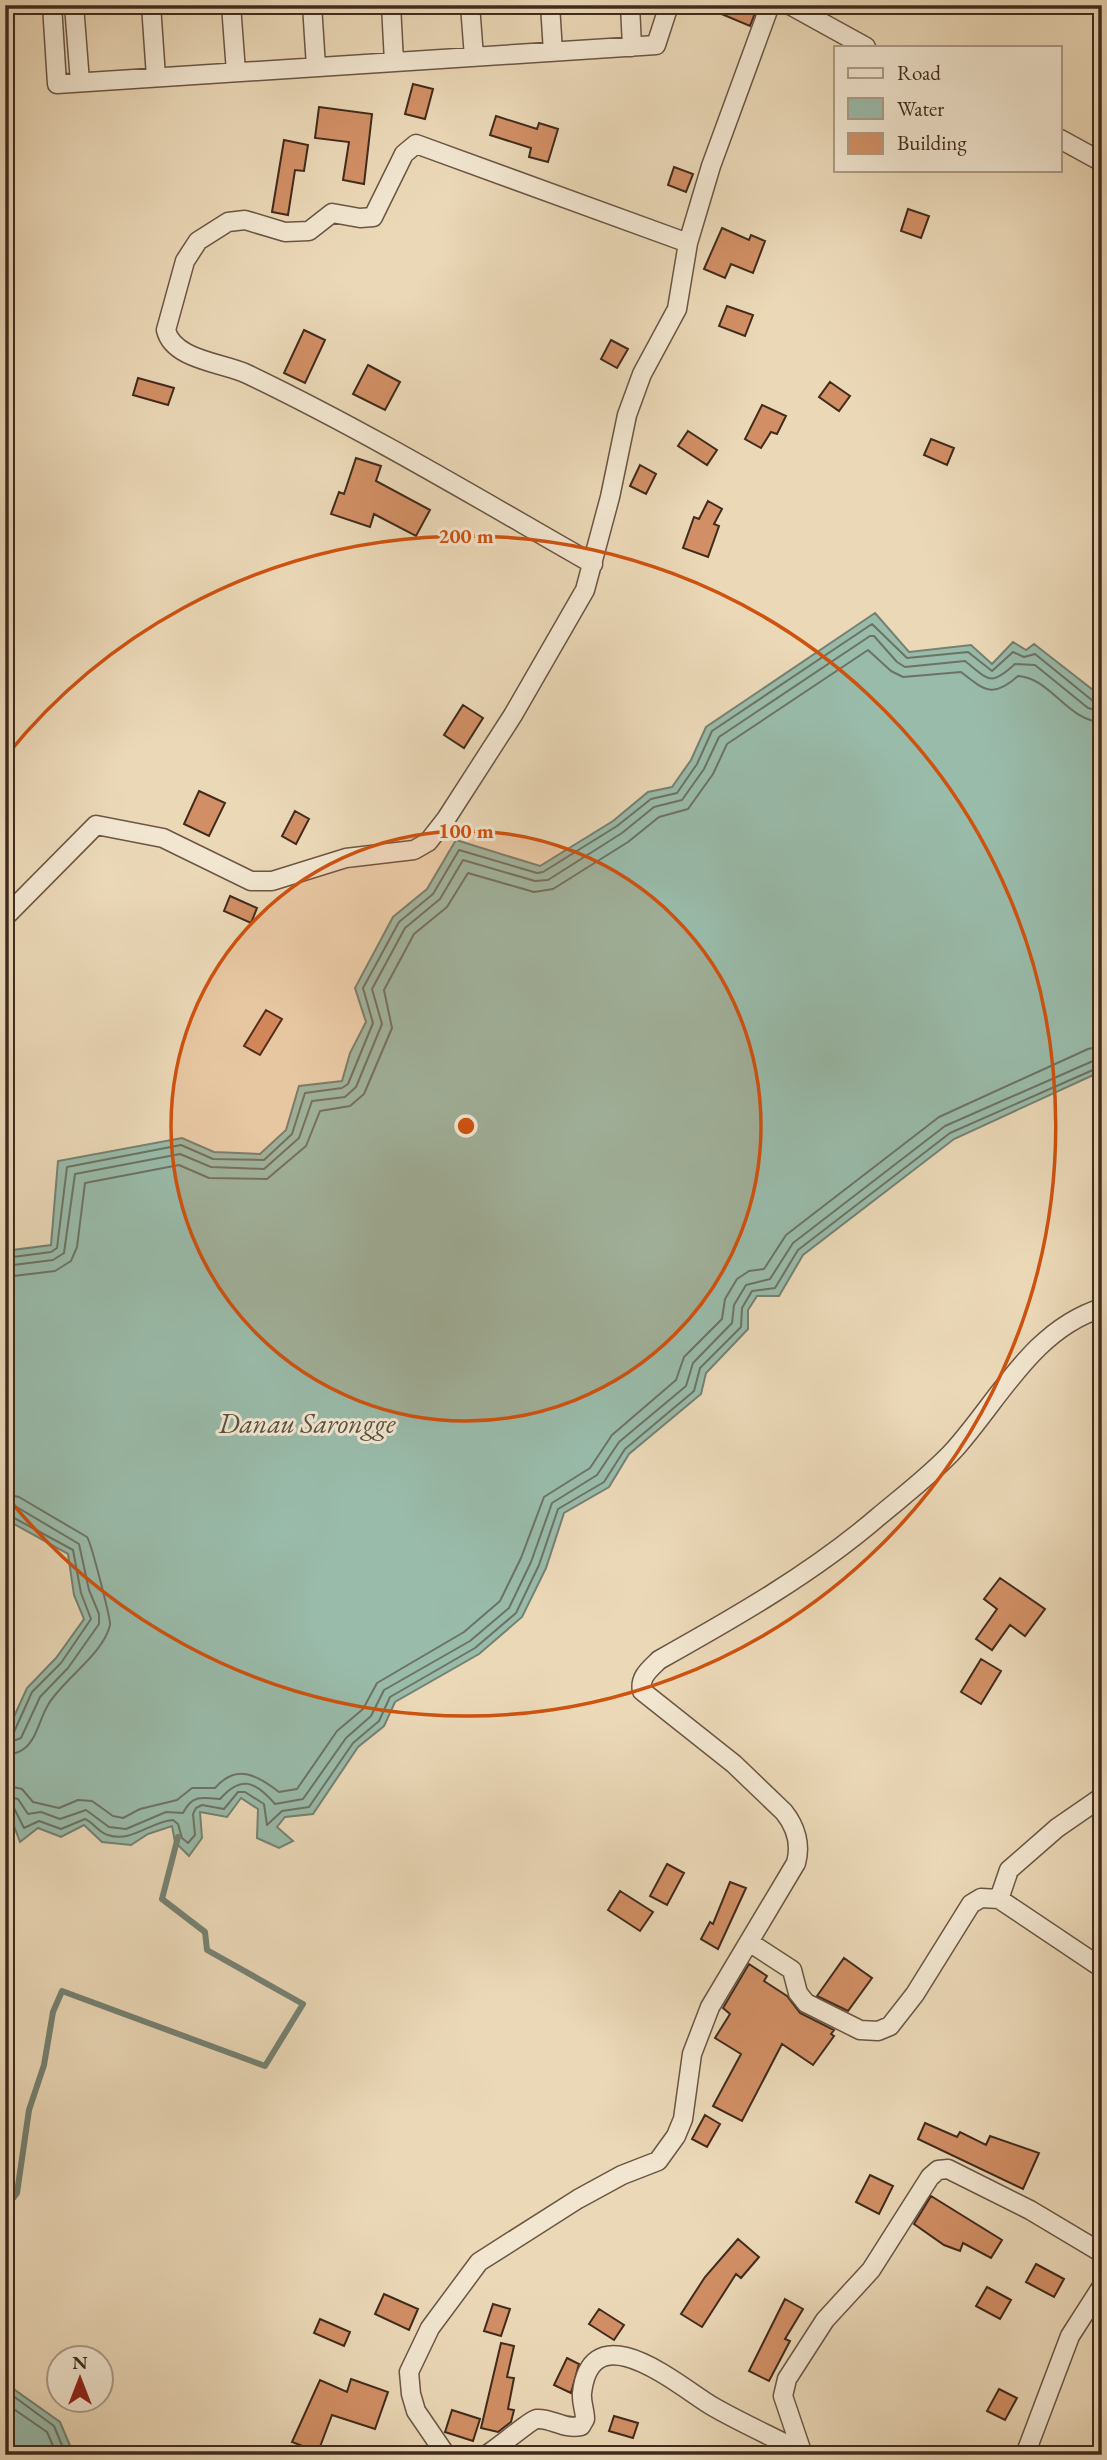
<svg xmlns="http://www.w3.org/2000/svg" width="1107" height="2460" viewBox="0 0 1107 2460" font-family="'EB Garamond',serif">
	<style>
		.water { fill: #9ba; stroke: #758172; stroke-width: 2 }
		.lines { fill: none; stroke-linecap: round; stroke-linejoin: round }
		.shore { stroke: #6c7364; stroke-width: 2 }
		.stream { stroke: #758172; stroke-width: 6 }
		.building { fill: #d28f65; stroke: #402b1d; stroke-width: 2 }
		.street-casing { stroke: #6b5644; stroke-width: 21 }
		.street { stroke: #f2e6d0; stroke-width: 18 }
		.ring { fill: none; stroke: #cf520f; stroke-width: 3.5 }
		.labels { text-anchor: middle; stroke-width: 6; stroke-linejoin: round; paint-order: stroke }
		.water-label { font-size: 28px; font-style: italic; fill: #564f40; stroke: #f2e6d0 }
		.centre { fill: #cf520f; stroke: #f2e6d0; stroke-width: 3.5 }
		.ring-label { font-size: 21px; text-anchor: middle; font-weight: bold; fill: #cf520f; stroke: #f2e6d0; stroke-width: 6; stroke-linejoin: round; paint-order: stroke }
	</style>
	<rect width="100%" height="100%" fill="#ebd8b7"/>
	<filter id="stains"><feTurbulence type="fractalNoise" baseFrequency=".00286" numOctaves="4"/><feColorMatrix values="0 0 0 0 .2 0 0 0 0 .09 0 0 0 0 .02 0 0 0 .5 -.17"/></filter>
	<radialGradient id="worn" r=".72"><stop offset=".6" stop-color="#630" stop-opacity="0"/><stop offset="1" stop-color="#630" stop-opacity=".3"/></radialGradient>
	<!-- water -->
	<path class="water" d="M875 613 909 652 971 645 992 664 1013 642 1026 650 1034 644 1102 697V1071L954 1139 803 1255 779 1296H757L748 1310V1329L706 1373 701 1394 629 1454 609 1487 564 1513 546 1568 522 1617 479 1654 395 1702 384 1726 358 1747 313 1814 285 1817 277 1827 293 1841 279 1848 257 1838 258 1809 241 1798 227 1817 200 1812 202 1838 189 1856 175 1842 172 1826 148 1834 131 1845 102 1842 84 1825 61 1837 38 1828 20 1842 6 1805V1734L27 1688 56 1658 84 1619 74 1595 68 1554 5 1519V1251L51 1245 58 1161 182 1138 214 1152 260 1154 286 1130 299 1086 342 1081 350 1053 366 1022 355 988 393 917 427 889 456 840 540 866 613 821 648 792 672 787 691 760 706 727Z
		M5 2379 15 2390 60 2422 74 2455H5Z"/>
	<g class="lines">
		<!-- shore -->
		<path class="shore" d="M5 1258 51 1252 57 1248 67 1167 181 1145 213 1159 264 1160 292 1134 305 1093 342 1088 348 1084 373 1023 363 988 399 922 433 894 459 850 537 873 543 872 617 826 651 799 677 793 697 764 712 731 872 624 907 658 968 652 992 671 1013 652 1024 657 1035 654 1093 701 1102 703
			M5 1266 53 1260 64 1253 75 1174 180 1154 211 1167 264 1169 299 1138 312 1101 345 1097 356 1087 382 1024 372 989 405 928 440 899 463 860 535 881 548 880 622 833 654 807 682 800 704 769 719 737 870 636H874L897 662 905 667 965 661C989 680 990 687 1015 664L1035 665 1088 708 1102 712
			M5 1277 55 1271 71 1261 77 1247 85 1183 179 1165 209 1178 267 1179 306 1146 320 1111 350 1106 364 1094 392 1028 384 990 414 934 447 907 468 873 534 892 553 889 628 842 659 817 688 809 713 774 727 744 868 650 891 671 903 677 961 672C984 690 993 699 1018 676 1051 678 1067 721 1102 722
			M5 1494 19 1497 87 1537C91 1542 111 1620 110 1625 103 1655 62 1680 48 1705 40 1718 37 1738 25 1748 19 1753 13 1754 5 1755
			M5 1505 15 1506 79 1544 89 1590 99 1614V1624L68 1668 40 1697 21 1738 5 1744
			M5 1513 73 1550 81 1593 91 1619 61 1663 32 1692 14 1732 5 1735
			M5 1785 22 1789 33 1802 59 1808 78 1800 92 1801 113 1816 123 1818 140 1809 177 1800 192 1788H215C236 1764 256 1774 279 1792L297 1789 337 1731 363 1709 377 1683 464 1632 500 1601 521 1558 544 1497 590 1468 612 1435 676 1380 684 1357 722 1319 725 1299 737 1279 749 1271 764 1269 786 1235 939 1117 1088 1049 1102 1046
			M5 1796 18 1799 28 1814 41 1812 60 1819 86 1810 109 1827 126 1829 166 1812 183 1813C192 1795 201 1797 220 1799 241 1775 255 1781 275 1804L303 1799 346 1738 371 1716 384 1690 470 1641 509 1608 531 1562 552 1503 597 1475 619 1442 686 1386 693 1363 732 1323 734 1305 746 1285 770 1279 793 1243 945 1126 1102 1057
			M5 1805 14 1808 24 1828 39 1821 61 1829 85 1819C93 1822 99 1833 108 1835 132 1843 149 1822 173 1820L178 1824 182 1838 188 1843 195 1835 193 1814 196 1808 202 1805 224 1809 238 1792H245L264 1804 267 1825 282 1811 309 1807 353 1743 379 1721 390 1697 475 1648 516 1613 539 1565 558 1509 604 1482 625 1449 694 1391 700 1368 741 1327 742 1308 752 1291 775 1288 798 1250 950 1133 1102 1066
			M5 2390 54 2426 66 2455
			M5 2403 47 2432 57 2455"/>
		<!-- stream -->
		<path class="stream" d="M5 2209 17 2193 29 2110 44 2065 53 2012 62 1991 265 2066 303 2004 207 1950 205 1932 162 1899 178 1837"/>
	</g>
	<!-- building -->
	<path class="building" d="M700 5H758L750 26Z
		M413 84 433 89 425 119 405 114Z
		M319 107 372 114 364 184 343 180 349 142 315 138Z
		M496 116 537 129 539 123 558 129 548 162 529 157 531 148 490 135Z
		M284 140 308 145 304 171 295 170 288 215 272 212Z
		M674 167 693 174 686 192 668 185Z
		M908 209 929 216 921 238 901 231Z
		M722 228 749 240 751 235 765 241 753 273 731 264 725 278 704 269Z
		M727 306 753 315 745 336 719 326Z
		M304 330 325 340 305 383 284 373Z
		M611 340 628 349 617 368 601 359Z
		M368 365 400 382 385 410 353 394Z
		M138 378 174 388 168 405 133 395Z
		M830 382 850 396 839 411 819 397Z
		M762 405 786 416 777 434 771 432 761 448 745 439Z
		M688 431 717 450 707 465 678 446Z
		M931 439 954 448 947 465 924 455Z
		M356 458 381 466 376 481 430 510 416 536 374 514 370 527 331 514 339 492 344 494Z
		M640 465 656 474 646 494 630 486Z
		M708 501 722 509 714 524 719 526 708 557 683 548 694 517 699 519Z
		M463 705 483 718 464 748 444 735Z
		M199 791 225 803 209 836 184 824Z
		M295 811 309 819 296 844 282 836Z
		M230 896 257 908 251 923 224 911Z
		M266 1010 282 1019 260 1055 244 1046Z
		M1000 1578 1045 1609 1025 1636 1010 1625 992 1650 976 1639 997 1609 984 1599Z
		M981 1659 1001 1671 981 1704 961 1692Z
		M667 1864 684 1873 667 1905 650 1896Z
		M730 1882 746 1888 718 1949 701 1939 710 1922 713 1924Z
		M620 1891 653 1912 640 1931 608 1910Z
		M844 1958 872 1978 848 2011 817 1996Z
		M749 1964 767 1976 764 1981 787 1996 800 2013 834 2030 831 2034 834 2036 813 2065 782 2044 742 2121 713 2106 741 2054 715 2038 730 2014 723 2008Z
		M705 2115 720 2124 707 2147 692 2139Z
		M925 2123 957 2137 960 2132 986 2145 990 2136 1039 2153 1023 2189 918 2139Z
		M870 2175 893 2186 879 2214 856 2202Z
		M931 2196 1002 2240 991 2258 963 2243 960 2251 944 2245 914 2224Z
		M738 2239 759 2257 741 2278 736 2274 702 2327 681 2314 705 2277Z
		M1036 2264 1064 2279 1054 2297 1026 2282Z
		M987 2287 1011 2300 1000 2319 976 2306Z
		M384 2294 418 2309 409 2330 375 2314Z
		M785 2299 803 2309 785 2339 790 2341 769 2381 749 2371Z
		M493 2304 510 2309 501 2336 484 2331Z
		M599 2309 624 2325 614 2340 589 2324Z
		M320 2319 350 2332 344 2346 314 2333Z
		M501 2343 514 2346 507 2377 514 2378 508 2409 514 2410 511 2422 498 2432 481 2428Z
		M567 2358 579 2364 571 2393 554 2385Z
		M351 2379 388 2392 375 2429 332 2415 318 2452 292 2442 320 2380 347 2392Z
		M999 2389 1017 2398 1005 2420 987 2411Z
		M452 2410 480 2419 473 2441 445 2432Z
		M614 2416 638 2423 633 2438 609 2431Z"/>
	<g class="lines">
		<defs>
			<path id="street" d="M52 5 57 84 656 45 669 5
				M74 5 80 82
				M151 5 156 77
				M231 5 236 72
				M312 5 316 67
				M391 5 394 62
				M470 5 474 57
				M550 5 553 52
				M630 5 632 47
				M790 5 866 47
				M1060 139 1102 162
				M593 564C479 499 366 431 247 374 224 363 173 360 166 330L185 261 198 241 228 222 245 220 285 232 309 231 332 213 360 218 373 217 404 154 416 144 688 243
				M5 917 96 825 163 838 251 881H272L346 858 414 850 428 842 446 819 513 715 585 590 610 497 627 415 642 374 677 309 688 243 711 166 770 5
				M1102 1797 1057 1828 1009 1870 999 1899 1102 1968
				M749 1942 792 1970 798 1993 806 2003 860 2030 878 2031 890 2026 915 1994 971 1904 981 1898 999 1899
				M446 2455 416 2411 411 2394 409 2372 430 2328 479 2262 578 2199 622 2175 658 2161 676 2136 683 2119 692 2054 710 2007 796 1863C801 1845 796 1827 784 1812L734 1764 642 1691C639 1677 650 1669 659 1660 734 1618 813 1573 878 1517 903 1496 932 1474 954 1450 999 1400 1033 1329 1102 1308
				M486 2455C497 2449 530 2420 537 2419 552 2418 564 2430 581 2426L585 2419C585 2410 581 2402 582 2393 592 2310 680 2387 712 2406 743 2424 776 2438 807 2455
				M803 2455 783 2396 787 2379 825 2320 871 2270 930 2177 938 2170 948 2169 1030 2210 1102 2253
				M1025 2455 1070 2336 1102 2286"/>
		</defs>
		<!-- street casing -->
		<use href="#street" class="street-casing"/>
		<!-- street -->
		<use href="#street" class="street"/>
	</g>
	<!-- distance rings -->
	<circle cx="466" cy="1126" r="295" fill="#cf520f" fill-opacity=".12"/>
	<g class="ring">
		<circle cx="466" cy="1126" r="295"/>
		<path d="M7 755A590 590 0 1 1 7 1497"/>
	</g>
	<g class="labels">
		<!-- water labels -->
		<g class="water-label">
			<text x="307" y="1433">Danau Sarongge</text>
		</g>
	</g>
	<circle cx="466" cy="1126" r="10" class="centre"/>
	<g class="ring-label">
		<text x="466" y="543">200 m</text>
		<text x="466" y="838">100 m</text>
	</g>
	<!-- margin -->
	<rect width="1107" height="2460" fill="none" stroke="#ebd8b7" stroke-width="28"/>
	<rect x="7" y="7" width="1093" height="2446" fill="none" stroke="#402b1d" stroke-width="3.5"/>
	<rect x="14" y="14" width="1079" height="2432" fill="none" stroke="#402b1d" stroke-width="2"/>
	<!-- legend -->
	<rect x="834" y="46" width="228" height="126" fill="#f2e6d0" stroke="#ab9b88" stroke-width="2"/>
	<rect x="848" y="68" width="35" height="10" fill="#f2e6d0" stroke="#ab9b88" stroke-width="2"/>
	<text x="897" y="80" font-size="21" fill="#402b1d">Road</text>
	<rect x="848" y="98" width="35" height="21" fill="#99bbaa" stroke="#ab9b88" stroke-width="2"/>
	<text x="897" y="116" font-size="21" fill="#402b1d">Water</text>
	<rect x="848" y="133" width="35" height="21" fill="#d28f65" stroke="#ab9b88" stroke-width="2"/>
	<text x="897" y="150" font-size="21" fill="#402b1d">Building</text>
	<!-- north arrow -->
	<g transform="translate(80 2379)"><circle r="33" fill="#f2e6d0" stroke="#ab9b88" stroke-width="2"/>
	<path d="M0-5L12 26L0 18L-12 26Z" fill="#8f2418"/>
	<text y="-10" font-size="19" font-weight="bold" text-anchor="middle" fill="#402b1d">N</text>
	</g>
	<rect width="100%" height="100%" filter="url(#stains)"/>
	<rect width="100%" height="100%" fill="url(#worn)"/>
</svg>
